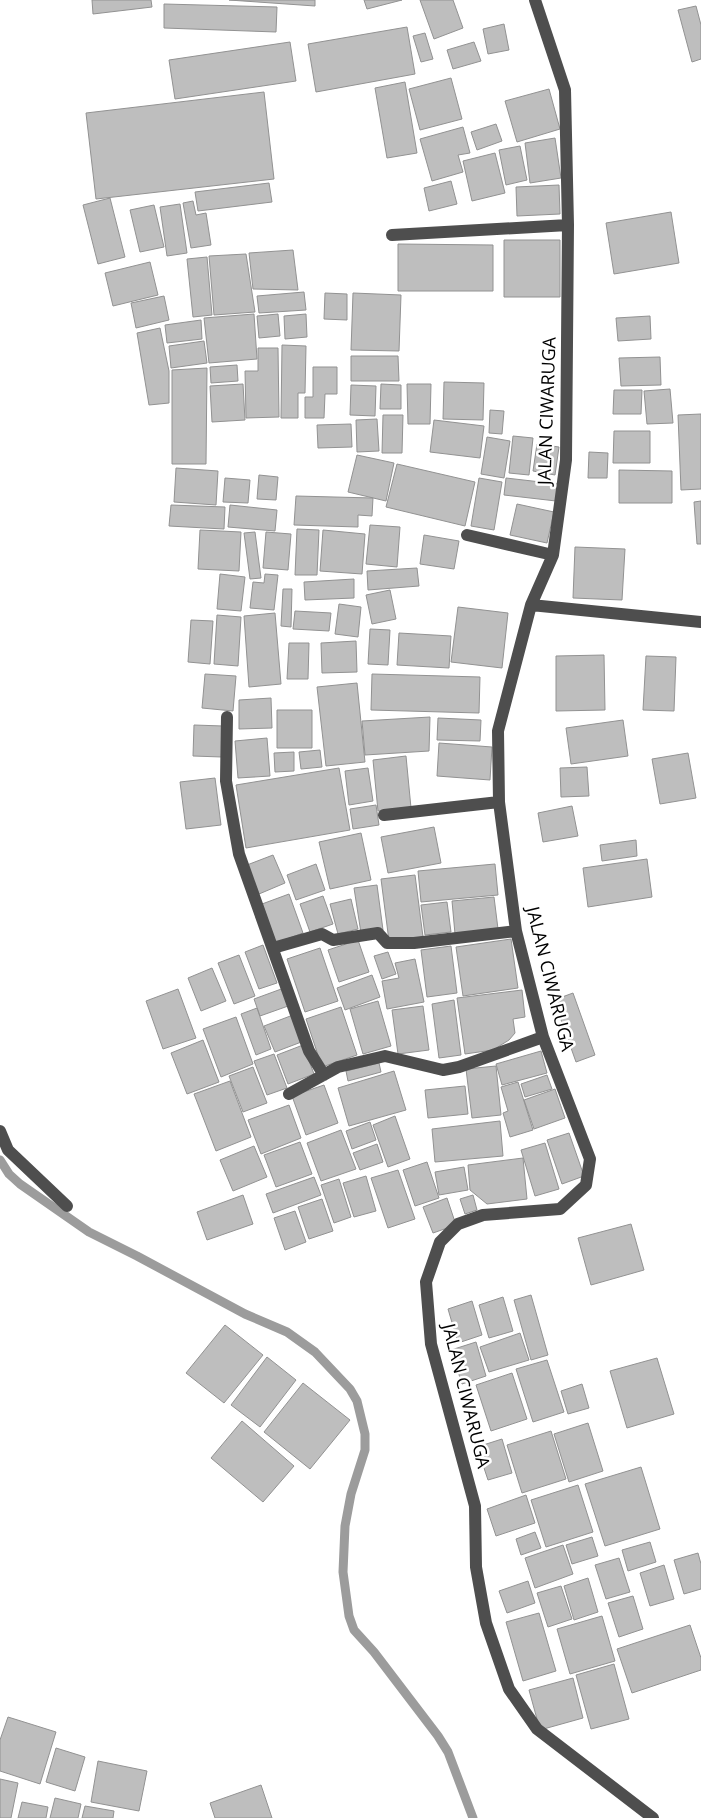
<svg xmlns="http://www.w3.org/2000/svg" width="701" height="1818" viewBox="0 0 701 1818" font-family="'Open Sans',sans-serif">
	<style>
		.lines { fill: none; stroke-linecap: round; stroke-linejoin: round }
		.stream { stroke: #9c9c9c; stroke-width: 9 }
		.building { fill: #bebebe; stroke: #929292 }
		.minor { stroke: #4e4e4e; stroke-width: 12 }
		.labels { text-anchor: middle; stroke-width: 5; stroke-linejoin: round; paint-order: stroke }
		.street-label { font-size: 18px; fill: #000; stroke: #fff }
	</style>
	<rect width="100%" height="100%" fill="#fff"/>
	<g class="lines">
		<!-- stream -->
		<path class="stream" d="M0 1160 9 1174 20 1184 89 1232 137 1256 245 1314 287 1332 315 1352 350 1389 357 1401 365 1434V1450L351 1494 345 1526 343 1572 349 1616 354 1630 374 1652 438 1736 448 1752 473 1818"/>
	</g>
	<!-- building -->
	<path class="building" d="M92 0H151L152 7 93 14Z
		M229 0H315V6Z
		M364 0H402L367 9Z
		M420 0H453L463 28 434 39Z
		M164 4 277 7 276 32 164 28Z
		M696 6 701 25V59L692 62 678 10Z
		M504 24 509 50 488 54 483 29Z
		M407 27 415 74 316 92 308 44Z
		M425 33 433 59 421 62 413 36Z
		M290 42 296 81 175 99 169 60Z
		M474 42 481 61 453 69 447 50Z
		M451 78 462 119 420 130 409 89Z
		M405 82 417 153 387 158 375 88Z
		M549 89 560 129 517 142 505 101Z
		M264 92 274 179 96 199 86 113Z
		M496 124 502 141 477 150 471 132Z
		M463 127 470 153 458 155 463 172 432 181 420 139Z
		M555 138 561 178 530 183 525 143Z
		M520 146 527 180 506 185 499 150Z
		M495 153 505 193 472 201 463 161Z
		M451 181 457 204 429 211 424 188Z
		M269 183 272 202 198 211 195 192Z
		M559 185 560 214 517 216 516 187Z
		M110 198 125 257 98 264 83 205Z
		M193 201 196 215 206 213 211 245 191 248 183 203Z
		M180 204 187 253 167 256 160 207Z
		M154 205 164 247 140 252 130 210Z
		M671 212 679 263 614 274 606 223Z
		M504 240H560V297H504Z
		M398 244 493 245V291H398Z
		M293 250 298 290 253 289 249 253Z
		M246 254 255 312 214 315 209 256Z
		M207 257 212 315 193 317 187 259Z
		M150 262 158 295 113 306 105 273Z
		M304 292 306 310 259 313 257 296Z
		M325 293 347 294V320L324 319Z
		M353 293 401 295 399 351 351 350Z
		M164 296 169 320 136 328 131 303Z
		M254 314 257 359 209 363 204 318Z
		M278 314 280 336 259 338 257 316Z
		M306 314 307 337 285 339 284 316Z
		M650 316 651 339 618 341 616 318Z
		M201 320 202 339 167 343 165 325Z
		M160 328 169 371V403L149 405 137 333Z
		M204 341 207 363 171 368 169 346Z
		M282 345 306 346 305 393H298V418H281Z
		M258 348H278L279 417 246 418 245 371H258Z
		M351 356H398L399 381H351Z
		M660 357 661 385 621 386 619 358Z
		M237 365 238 381 211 383 210 367Z
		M313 367H337V394H325L324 418H305V397H313Z
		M207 368 206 464H172V370Z
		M444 382 484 383 483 420 443 419Z
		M243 384 245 420 212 422 210 386Z
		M381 384 401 385V409H380Z
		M407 384H431L430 424H408Z
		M351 385 376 386 375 416 350 415Z
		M670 389 673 423 647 424 644 391Z
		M614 390H642L641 414H613Z
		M490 410 504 411 502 434 489 433Z
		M701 414V489L681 490 678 415Z
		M383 415H403L402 453H382Z
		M377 419 379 451 357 452 356 420Z
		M434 420 484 426 480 458 430 452Z
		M351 424 352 447 318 448 317 425Z
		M614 431H650V463H613Z
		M513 436 533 438 529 475 509 473Z
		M487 437 510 441 504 478 481 474Z
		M537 444 559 447 555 475 533 471Z
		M589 452 608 453 607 478H588Z
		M357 455 394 463 386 501 348 492Z
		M397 464 475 482 465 526 386 507Z
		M176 468 218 471 216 505 174 502Z
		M619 470 672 471V503H619Z
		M259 475 278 477 276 500 257 499Z
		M225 478 250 480 248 503 223 502Z
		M479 478 502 482 494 530 471 526Z
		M506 478 558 484 556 501 504 495Z
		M296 496 373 498 372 516 358 515V527L294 525Z
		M701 501V544H697L694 502Z
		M517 504 554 512 547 543 510 535Z
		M171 505 225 507 224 529 169 526Z
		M230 505 277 510 275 531 228 527Z
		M370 525 400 527 397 567 366 564Z
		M297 529 319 530 317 575H295Z
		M200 530 241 532 239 571 198 569Z
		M323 530 365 534 362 574 320 571Z
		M255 532 261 578 250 579 244 533Z
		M266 532 291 534 288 570 263 568Z
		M424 535 459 541 454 569 420 564Z
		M575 547 625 549 622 600 573 598Z
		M417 568 419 586 368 590 367 571Z
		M220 574 245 577 241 611 217 609Z
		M265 574 278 575 274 610 250 608 253 582 264 583Z
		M354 579V598L305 600 304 582Z
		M283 589H292L291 627 281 626Z
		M390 590 396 619 372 624 366 595Z
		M339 604 361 607 358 637 335 634Z
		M458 607 508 613 502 668 451 662Z
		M295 611 331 613 329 631 293 629Z
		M275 613 281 684 249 687 244 616Z
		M217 615 241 617 238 666 214 664Z
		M191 620 213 621 210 664 188 662Z
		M370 629 390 630 388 665 368 664Z
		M399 633 451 636 449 668 397 665Z
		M356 641 357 672 322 673 321 643Z
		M289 643H309L308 679H287Z
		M604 655 605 710 556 711V656Z
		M646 656 676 657 674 711 643 710Z
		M205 674 236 676 233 711 202 708Z
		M372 674 480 677 479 713 371 710Z
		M357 683 365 762 326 766 317 687Z
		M271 698 272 728 239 729V700Z
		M277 710H312V748H277Z
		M430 717 429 751 365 755 362 721Z
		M438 718 481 720 480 741 437 740Z
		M623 720 628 756 571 764 566 728Z
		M194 725 223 726 222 757 193 756Z
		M267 738 270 776 238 778 235 741Z
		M439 743 492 747 490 780 437 776Z
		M320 750 322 767 301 769 299 752Z
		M294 752V771L275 772 274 753Z
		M688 753 696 798 660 804 652 759Z
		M406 756 411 808 378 811 373 760Z
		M587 767 589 796 561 797 560 768Z
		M339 768 350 830 246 848 236 785Z
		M368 768 373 801 349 805 345 771Z
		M215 778 221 825 186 829 180 782Z
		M376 805 379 825 353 829 350 809Z
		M572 806 578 836 543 842 538 813Z
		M434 827 441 863 388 873 381 837Z
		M361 833 371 880 330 889 319 842Z
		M636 840 637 856 602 861 600 845Z
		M273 855 285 883 259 894 247 865Z
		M647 859 652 897 588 907 583 868Z
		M316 864 325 890 296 900 287 875Z
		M495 864 498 895 421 902 418 871Z
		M415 875 423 937 389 941 381 879Z
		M377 885 383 930 361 933 354 888Z
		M289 894 303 933 276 943 262 904Z
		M323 896 333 924 310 932 300 904Z
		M494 897 498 929 455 934 452 901Z
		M351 899 358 929 338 934 330 904Z
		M447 902 451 932 425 935 421 905Z
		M511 939 518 988 463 996 456 947Z
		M358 940 369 972 339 982 328 950Z
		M263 945 277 983 259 989 245 952Z
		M451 946 457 993 427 997 421 950Z
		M320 948 338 1001 305 1012 287 959Z
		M388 952 396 974 382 979 374 956Z
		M239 955 255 996 234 1004 218 963Z
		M415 959 424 1002 387 1009 382 981 399 978 395 963Z
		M212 968 226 1001 201 1011 188 978Z
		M372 975 380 997 345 1010 337 988Z
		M284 988 291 1005 260 1016 254 999Z
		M178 989 196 1038 163 1049 146 1001Z
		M522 990 525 1017 513 1019 515 1033 509 1040 493 1050 465 1054 457 998Z
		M573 993 595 1055 576 1062 554 1000Z
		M454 1000 461 1055 439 1058 432 1004Z
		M378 1001 391 1046 363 1054 350 1009Z
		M423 1006 429 1050 398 1054 392 1010Z
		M341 1007 357 1055 322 1067 306 1019Z
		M257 1008 271 1049 256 1055 241 1014Z
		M293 1015 304 1041 275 1052 264 1026Z
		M236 1017 253 1064 221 1077 203 1029Z
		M203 1040 219 1082 187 1094 171 1053Z
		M303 1045 314 1074 288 1084 277 1055Z
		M541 1051 547 1073 502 1085 496 1064Z
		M274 1054 287 1088 267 1095 254 1061Z
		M379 1063 381 1072 348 1081 346 1071Z
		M496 1066 501 1115 472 1118 466 1069Z
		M253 1067 267 1103 243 1112 229 1076Z
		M394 1071 406 1110 349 1126 338 1088Z
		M547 1075 552 1089 525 1097 521 1084Z
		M230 1081 251 1137 216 1151 194 1094Z
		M518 1082 533 1130 510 1137 503 1113 508 1111 501 1087Z
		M324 1085 338 1123 306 1135 292 1096Z
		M465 1086 468 1114 428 1118 425 1090Z
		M555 1089 565 1118 534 1129 524 1100Z
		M289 1105 301 1138 261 1154 248 1120Z
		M395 1116 410 1159 388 1167 373 1125Z
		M500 1121 503 1156 435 1162 432 1129Z
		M370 1122 376 1140 352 1149 346 1131Z
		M341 1130 356 1169 321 1181 307 1143Z
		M569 1133 584 1176 562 1184 547 1140Z
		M300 1142 312 1174 276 1187 264 1155Z
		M545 1143 559 1189 535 1196 521 1150Z
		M377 1144 383 1162 360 1170 353 1153Z
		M254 1146 267 1177 233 1191 220 1160Z
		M523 1158 527 1199 487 1204 470 1190 468 1165Z
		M427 1162 439 1198 415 1206 403 1170Z
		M464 1167 468 1190 439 1195 435 1172Z
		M398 1170 415 1219 388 1228 371 1178Z
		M366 1176 376 1211 354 1217 343 1183Z
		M314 1177 321 1195 273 1213 266 1194Z
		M339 1179 351 1217 334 1223 321 1185Z
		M243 1195 253 1224 207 1240 197 1212Z
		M473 1195 477 1210 465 1214 460 1199Z
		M447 1198 456 1225 433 1233 423 1207Z
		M322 1199 333 1231 309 1239 298 1207Z
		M295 1211 306 1242 285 1250 274 1218Z
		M631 1224 644 1270 591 1285 578 1238Z
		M531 1295 548 1355 531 1360 514 1300Z
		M503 1297 513 1331 489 1338 479 1305Z
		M472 1301 482 1335 458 1343 448 1309Z
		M225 1325 263 1355 224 1403 186 1373Z
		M520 1333 529 1360 489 1372 480 1347Z
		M476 1342 486 1376 462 1384 451 1350Z
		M267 1357 296 1380 260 1427 231 1405Z
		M657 1358 674 1414 627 1428 610 1371Z
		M547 1360 564 1412 533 1422 516 1369Z
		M512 1373 527 1419 491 1431 476 1385Z
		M303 1383 350 1420 310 1469 264 1432Z
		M582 1384 589 1408 568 1414 561 1391Z
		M242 1421 294 1466 263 1502 211 1458Z
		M588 1423 603 1471 569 1482 554 1434Z
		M551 1431 566 1479 522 1493 507 1445Z
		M502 1439 512 1473 488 1480 477 1447Z
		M641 1467 660 1529 605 1546 585 1484Z
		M578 1485 593 1532 546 1547 531 1500Z
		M526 1495 535 1523 496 1536 487 1509Z
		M535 1532 541 1548 521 1555 516 1539Z
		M592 1537 598 1556 572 1564 566 1545Z
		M650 1542 656 1562 628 1571 622 1550Z
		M563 1545 573 1574 535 1588 525 1558Z
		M698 1553 701 1564V1589L684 1594 674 1560Z
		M619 1558 630 1592 606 1599 595 1565Z
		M664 1565 674 1599 650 1606 640 1573Z
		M588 1578 598 1612 574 1620 564 1586Z
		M528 1581 535 1603 507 1613 499 1591Z
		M561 1586 572 1619 548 1627 537 1593Z
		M633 1596 643 1629 619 1637 608 1603Z
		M539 1613 556 1671 523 1681 506 1622Z
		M602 1616 615 1661 570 1674 557 1629Z
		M690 1625 701 1658V1670L632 1693 617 1649Z
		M614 1664 629 1719 591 1729 576 1675Z
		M573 1678 583 1718 540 1730 529 1690Z
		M8 1717 56 1732 40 1784 0 1771V1740Z
		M56 1748 85 1757 75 1791 46 1782Z
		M98 1761 147 1771 139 1811 91 1802Z
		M0 1779 18 1783 11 1818H0Z
		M261 1785 272 1818H215L210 1803Z
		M55 1798 81 1804 78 1818H50Z
		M22 1802 48 1807 46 1818H18Z
		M85 1806 114 1811 113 1818H82Z"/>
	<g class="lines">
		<!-- minor -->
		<path class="minor" d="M535 0 565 90 568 225 566 460 553 555 531 605 498 731 499 802 516 931 543 1037 590 1159 586 1185 560 1209 483 1215 458 1224 440 1242 426 1282 431 1344 475 1506 476 1567 486 1623 509 1689 537 1729 653 1818
			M392 235 568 225
			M467 535 553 555
			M531 605 701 622
			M227 717 226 781 239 854 309 1051 324 1075
			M384 815 499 802
			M273 948 322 934 333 940 378 933 387 943H414L516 931
			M289 1094 338 1067 385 1056 443 1070 459 1067 543 1037
			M0 1131 8 1150 67 1206"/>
	</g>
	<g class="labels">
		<!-- street labels -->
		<g class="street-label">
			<text transform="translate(547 411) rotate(-88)" y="6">JALAN CIWARUGA</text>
			<text transform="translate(550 979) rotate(76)" y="6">JALAN CIWARUGA</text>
			<text transform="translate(466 1396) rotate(76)" y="6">JALAN CIWARUGA</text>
		</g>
	</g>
</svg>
